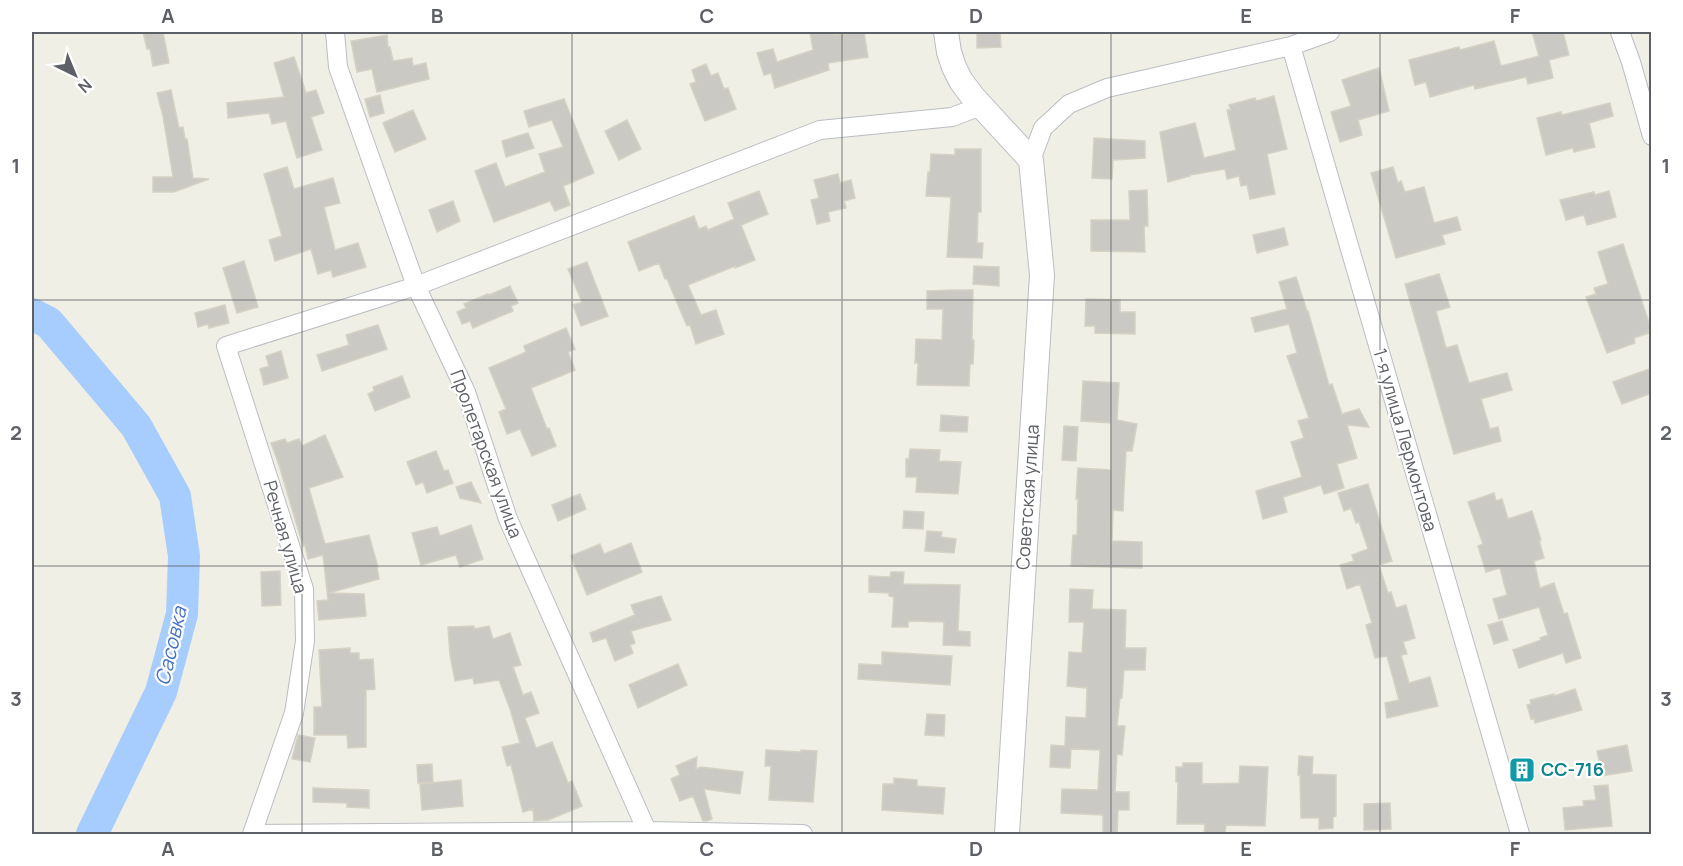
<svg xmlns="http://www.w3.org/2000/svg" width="1683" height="866" viewBox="0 0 1683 866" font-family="Manrope,sans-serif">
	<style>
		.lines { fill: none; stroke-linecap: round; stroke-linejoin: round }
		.river { stroke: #a7cdff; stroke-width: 32 }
		.building { fill: #cbc9c3; stroke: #d5d2c4; stroke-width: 1.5 }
		.minor-casing { stroke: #babdc2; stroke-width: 20 }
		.tertiary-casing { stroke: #babdc2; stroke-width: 26 }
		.minor { stroke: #fff; stroke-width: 18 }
		.tertiary { stroke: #fff; stroke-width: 24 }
		.grid { fill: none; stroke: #5d6067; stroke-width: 1.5; stroke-opacity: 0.55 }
		.labels { text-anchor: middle; stroke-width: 4.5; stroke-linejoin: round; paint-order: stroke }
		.street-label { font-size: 18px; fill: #5d6067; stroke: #fff }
		.culture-label { font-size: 18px; font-weight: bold; fill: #0d838f; stroke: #fff; text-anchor: start }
		.water-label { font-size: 20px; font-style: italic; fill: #4673c6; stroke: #fff }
		.neatline { fill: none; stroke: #5d6067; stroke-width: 2 }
		.grid-label { font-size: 20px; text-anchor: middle; font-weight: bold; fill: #5d6067 }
	</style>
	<rect width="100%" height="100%" fill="#f0efe6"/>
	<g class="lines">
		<!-- river -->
		<path class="river" d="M32 314 49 323 136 426 175 496 184 556 182 614 161 692 92 834"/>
	</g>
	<!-- building -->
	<path class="building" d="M143 32H163L169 63 153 66 150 49H147Z
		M810 32H833L834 35 864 32 868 57 828 63 829 70 775 88 771 73 764 75 757 53 773 49 777 62 813 50Z
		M977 32H1000L1001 47 977 48Z
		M1532 32H1563L1569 55 1549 60 1553 78 1528 84 1526 77 1475 89 1474 85 1430 97 1426 82 1415 85 1409 60 1459 47 1460 50 1494 41 1501 66 1539 56Z
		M387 35 388 47H390L393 61 412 58 413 66 426 63 429 79 377 92 372 69 357 72 351 41Z
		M294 57 306 93 316 90 324 113 311 117 322 150 297 158 286 121 272 124 269 113 228 118 227 103 284 97 274 63Z
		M706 64 711 76 718 73 724 89 728 88 736 109 705 121 690 84 696 82 692 70Z
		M1379 68 1389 111 1358 120 1362 135 1340 142 1331 112 1351 106 1342 80Z
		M171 90 179 128 183 127 185 139H187L193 178 209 179 174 192H153V177H173L163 116 157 93Z
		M380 95 384 113 370 117 365 99Z
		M1274 96 1287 149 1267 154 1275 194 1250 199 1247 185 1241 186 1239 176 1227 179 1225 169 1190 175V176L1168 182 1160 132 1195 123 1204 158 1236 150 1227 110H1231L1229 105 1255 98 1256 101Z
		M564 99 594 173 563 186 570 205 555 211 550 201 494 222 475 171 496 163 505 187 545 172 539 154 563 147 552 120 529 127 524 111Z
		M1610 103 1613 116 1589 123 1595 147 1574 152 1573 148 1546 155 1537 118 1561 112 1562 115Z
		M413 110 426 139 395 152 383 123Z
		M627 120 641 149 619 160 605 131Z
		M528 133 534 148 506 157 502 141Z
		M1094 138 1145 141V158L1113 160 1112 179 1092 178Z
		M955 149H981V212H978L977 243H983L982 258 947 257 951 197 926 196 928 172H930L931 154 955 155Z
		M287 167 294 189 333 178 340 203 324 207 335 250 358 243 366 267 333 277 331 270 318 274 311 249 275 261 269 240 282 236 264 174Z
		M1393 167 1398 183 1401 181 1405 192 1424 187 1434 223 1457 217 1461 230 1442 235 1445 244 1396 258 1371 173Z
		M838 174 840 183 851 180 855 198 844 201 846 208 828 212 830 221 817 224 811 200 819 198 814 180Z
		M1147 190 1148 226H1144L1145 252 1091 251V220H1130L1129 191Z
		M759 191 768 214 741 225 755 260 735 268V266L688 285 701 315 716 310 724 334 696 344 690 325 687 326 667 279H665L659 263 639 271 628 242 694 216 699 229 706 226 708 230 734 219 728 203Z
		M1609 191 1616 217 1587 225 1584 215 1566 220 1560 200 1594 192 1595 195Z
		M453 201 460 221 437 232 429 210Z
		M1284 228 1288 245 1257 253 1253 235Z
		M1623 244 1651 329 1648 330 1649 333 1634 338 1635 343 1607 353 1586 297 1596 294 1594 288 1608 284 1598 252Z
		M244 261 258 307 237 313 223 268Z
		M587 262 608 316 581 326 573 305 582 302 568 269Z
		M974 266 999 267V286L973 284Z
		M1439 274 1450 307 1436 311 1446 348 1457 345 1469 383 1507 373 1512 390 1481 399 1490 429 1498 427 1501 441 1454 454 1405 284Z
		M1296 277 1307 311H1308L1329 385 1332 384 1342 414 1359 409 1369 427 1347 425 1357 458 1337 464 1344 488 1324 494 1321 485 1283 497 1287 512 1263 519 1256 491 1302 477 1291 442 1304 438 1298 421 1309 418 1287 356 1297 353 1289 324 1255 332 1251 318 1287 309 1279 282Z
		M510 286 518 303 511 306 513 311 473 328 470 321 462 324 457 312 466 308 464 304 488 294 489 295Z
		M953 290H973L972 340H974L973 364H970L969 386 917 385 918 363H915L916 339 942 340 943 309H927V291Z
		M1086 299 1120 300V312H1135V334L1095 333V326H1085Z
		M225 305 229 323 209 328 208 324 198 327 195 313Z
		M378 325 387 349 322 371 317 355 349 345 346 335Z
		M566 328 575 349 568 352 575 370 531 388 547 429 549 428 556 446 532 456 520 429 507 434 499 412 506 409 489 368 526 352 524 346Z
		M281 351 288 378 264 385 260 369 269 366 266 356Z
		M1652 368V393L1622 404 1613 382Z
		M402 376 410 397 375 411 368 394 374 391 373 387Z
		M1083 381 1119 383 1117 420 1137 424 1132 451H1126L1123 511 1113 510 1112 541 1142 542V568L1071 566 1073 535H1077L1078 499H1076L1078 468 1111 470V423L1081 421Z
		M941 415 968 417 967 432 940 431Z
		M1064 426 1078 427 1076 461 1062 460Z
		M325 435 343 477 309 488 325 544 369 535 378 567H377L379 579 329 593 364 594 366 616 319 620 317 601 328 600 323 555 308 559 305 545 303 546 279 465 271 443 285 439 287 443 299 439 302 446Z
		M910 449 940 450 939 461 961 462 958 494 916 492 917 477H906V459H909Z
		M436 451 444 471 448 470 453 483 427 493 423 482 416 485 407 462Z
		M471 482 481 503 460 498 456 487Z
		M1368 484 1392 561 1379 565 1388 593 1391 592 1396 608 1406 605 1415 638 1403 642 1407 654 1401 655 1409 683 1430 677 1438 706 1387 718 1385 703 1399 700 1387 656 1375 658 1366 625 1372 623 1360 584 1347 589 1340 565 1354 561 1352 555 1368 549 1359 522 1356 523 1351 508 1344 511 1338 493Z
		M1494 493 1496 501 1502 499 1508 519 1532 511 1541 540H1539L1544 558 1534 561 1540 588 1554 583 1564 614 1567 613 1581 658 1566 663 1563 653 1519 668 1513 650 1541 640 1540 638 1548 635 1539 607 1499 619 1493 599 1507 595 1500 568 1486 572 1478 546 1483 544 1468 502Z
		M580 494 586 509 558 521 552 505Z
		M904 511 924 512 923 529 903 528Z
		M471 525 483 559 460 567 456 555 421 565 412 533 437 527 440 536Z
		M927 531 942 532 941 537 956 539 954 553 925 551Z
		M631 543 642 572 587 595 571 556 600 544 604 554Z
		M280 571 281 605 262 606 261 572Z
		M891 572H904L903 584 960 585 958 631 970 632V646L943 645 944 622 908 621V627H892L894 597 889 596V593L869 592V576L890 577Z
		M1070 589 1093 590 1092 609 1126 610 1125 648H1146L1145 670H1124L1122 698H1120L1117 726H1125L1122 755 1117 754 1115 792H1129V810H1118L1117 834H1103V815L1061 813 1062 789 1098 790 1100 750 1071 749 1070 768 1050 767 1051 745 1065 746 1066 717 1086 718 1087 688 1067 686 1069 652 1082 653 1084 622H1069Z
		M661 596 671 620 631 631 635 643 630 645 633 653 615 661 606 638 593 642 590 633 635 615 631 605Z
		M1502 621 1508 640 1494 644 1488 625Z
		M474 626V629L489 626 493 639 510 633 521 665 513 667 523 695 531 692 539 713 525 718 536 748 552 742 568 783 572 781 582 806 548 820 534 821 533 809 523 812 511 765 507 766 502 747 520 743 510 709 499 680 474 684 473 678 455 681 450 655 448 627Z
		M350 648V653H359V660L373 659 375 689 366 690V747L348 748 347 735H314V707H322L319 650Z
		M882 652 952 656 950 685 858 679 859 664 882 665Z
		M678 664 687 685 638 708 629 685Z
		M1575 689 1582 710 1535 723 1534 718 1531 719 1527 705 1531 704 1530 700 1554 694V696Z
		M927 714 945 715 944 736 925 735Z
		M298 735 315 738 310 762 292 759Z
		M1627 745 1632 771 1602 776 1597 751Z
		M766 750 801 752V750L817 751 813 802 769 800 771 766H765Z
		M1299 756 1313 757 1312 774 1336 775V816L1333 817V828L1319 829V818H1301L1300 775H1298Z
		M697 757 696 769 701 767 743 772 740 794 704 789 712 819 707 821H703L693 796 680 801 671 779 680 775 676 766Z
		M1183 763H1202V784L1239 783 1240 766 1268 767 1265 826 1226 825 1225 834H1204L1205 824H1177L1178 782H1176V767H1183Z
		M432 764 433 782 418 783 417 765Z
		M894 778 917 780V786L945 788 943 814 882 810 883 784H894Z
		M461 780 463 806 422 810 420 784Z
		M1608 785 1612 826 1565 830 1563 808 1584 806 1583 801 1596 800 1594 786Z
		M313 788 369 790V808L347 807V803L313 802Z
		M1390 803 1391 829 1364 830V804Z"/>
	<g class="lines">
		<defs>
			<path id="minor" d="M335 32 338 67 416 286 466 392 508 519 647 831V834
				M1620 32 1631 62 1652 136
				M1291 46 1520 834
				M1031 160 1043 128 1069 104 1107 88 1291 46 1330 32
				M252 834 294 713 305 641 304 589 226 346 416 286 820 130 952 117 981 106
				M252 834 647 831 803 834"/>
			<path id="tertiary" d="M946 32 949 52 954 67 961 81 973 97 1031 160 1042 275 1007 834"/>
		</defs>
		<!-- minor casing -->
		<use href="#minor" class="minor-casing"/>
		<!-- tertiary casing -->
		<use href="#tertiary" class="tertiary-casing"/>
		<!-- minor -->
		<use href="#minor" class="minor"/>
		<!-- tertiary -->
		<use href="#tertiary" class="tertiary"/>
	</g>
	<!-- grid -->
	<path class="grid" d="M302 32V834M572 32V834M842 32V834M1111 32V834M1380 32V834M32 300H1652M32 566H1652"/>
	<!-- icons -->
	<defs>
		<symbol id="building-square" viewBox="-11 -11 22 22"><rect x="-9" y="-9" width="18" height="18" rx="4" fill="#0f9aa8" stroke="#fff"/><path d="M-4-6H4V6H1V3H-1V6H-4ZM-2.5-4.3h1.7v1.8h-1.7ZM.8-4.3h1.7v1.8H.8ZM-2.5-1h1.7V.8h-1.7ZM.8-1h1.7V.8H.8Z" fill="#fff"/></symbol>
	</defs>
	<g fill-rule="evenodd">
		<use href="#building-square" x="1507" y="755" width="30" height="30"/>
	</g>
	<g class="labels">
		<!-- street labels -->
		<g class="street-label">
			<text transform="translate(1405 440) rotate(74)" y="6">1-я улица Лермонтова</text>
			<text transform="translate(486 454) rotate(70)" y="6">Пролетарская улица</text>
			<text transform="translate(1028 497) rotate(-86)" y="6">Советская улица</text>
			<text transform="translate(285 537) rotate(74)" y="6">Речная улица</text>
		</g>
		<!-- culture labels -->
		<g class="culture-label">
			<text x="1541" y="776">СС-716</text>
		</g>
		<!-- water labels -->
		<g class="water-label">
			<text transform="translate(171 646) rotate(-77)" y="7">Сасовка</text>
		</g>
	</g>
	<!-- border -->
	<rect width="1683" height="866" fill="none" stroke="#ffffff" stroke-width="66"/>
	<!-- north arrow -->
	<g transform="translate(75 75) rotate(137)" stroke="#ffffff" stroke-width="4.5" paint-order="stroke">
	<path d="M0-4.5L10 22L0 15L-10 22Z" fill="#5d6067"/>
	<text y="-9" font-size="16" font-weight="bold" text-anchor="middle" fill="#5d6067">N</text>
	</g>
	<rect x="33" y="33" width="1617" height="800" class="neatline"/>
	<g class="grid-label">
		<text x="168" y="23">A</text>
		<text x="437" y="23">B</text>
		<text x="707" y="23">C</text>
		<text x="976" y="23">D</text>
		<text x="1246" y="23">E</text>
		<text x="1515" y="23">F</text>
		<text x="16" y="173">1</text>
		<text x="1666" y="173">1</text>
		<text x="16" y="440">2</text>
		<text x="1666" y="440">2</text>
		<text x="16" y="706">3</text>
		<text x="1666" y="706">3</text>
		<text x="168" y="856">A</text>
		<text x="437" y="856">B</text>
		<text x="707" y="856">C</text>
		<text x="976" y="856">D</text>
		<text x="1246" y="856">E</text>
		<text x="1515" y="856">F</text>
	</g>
</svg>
